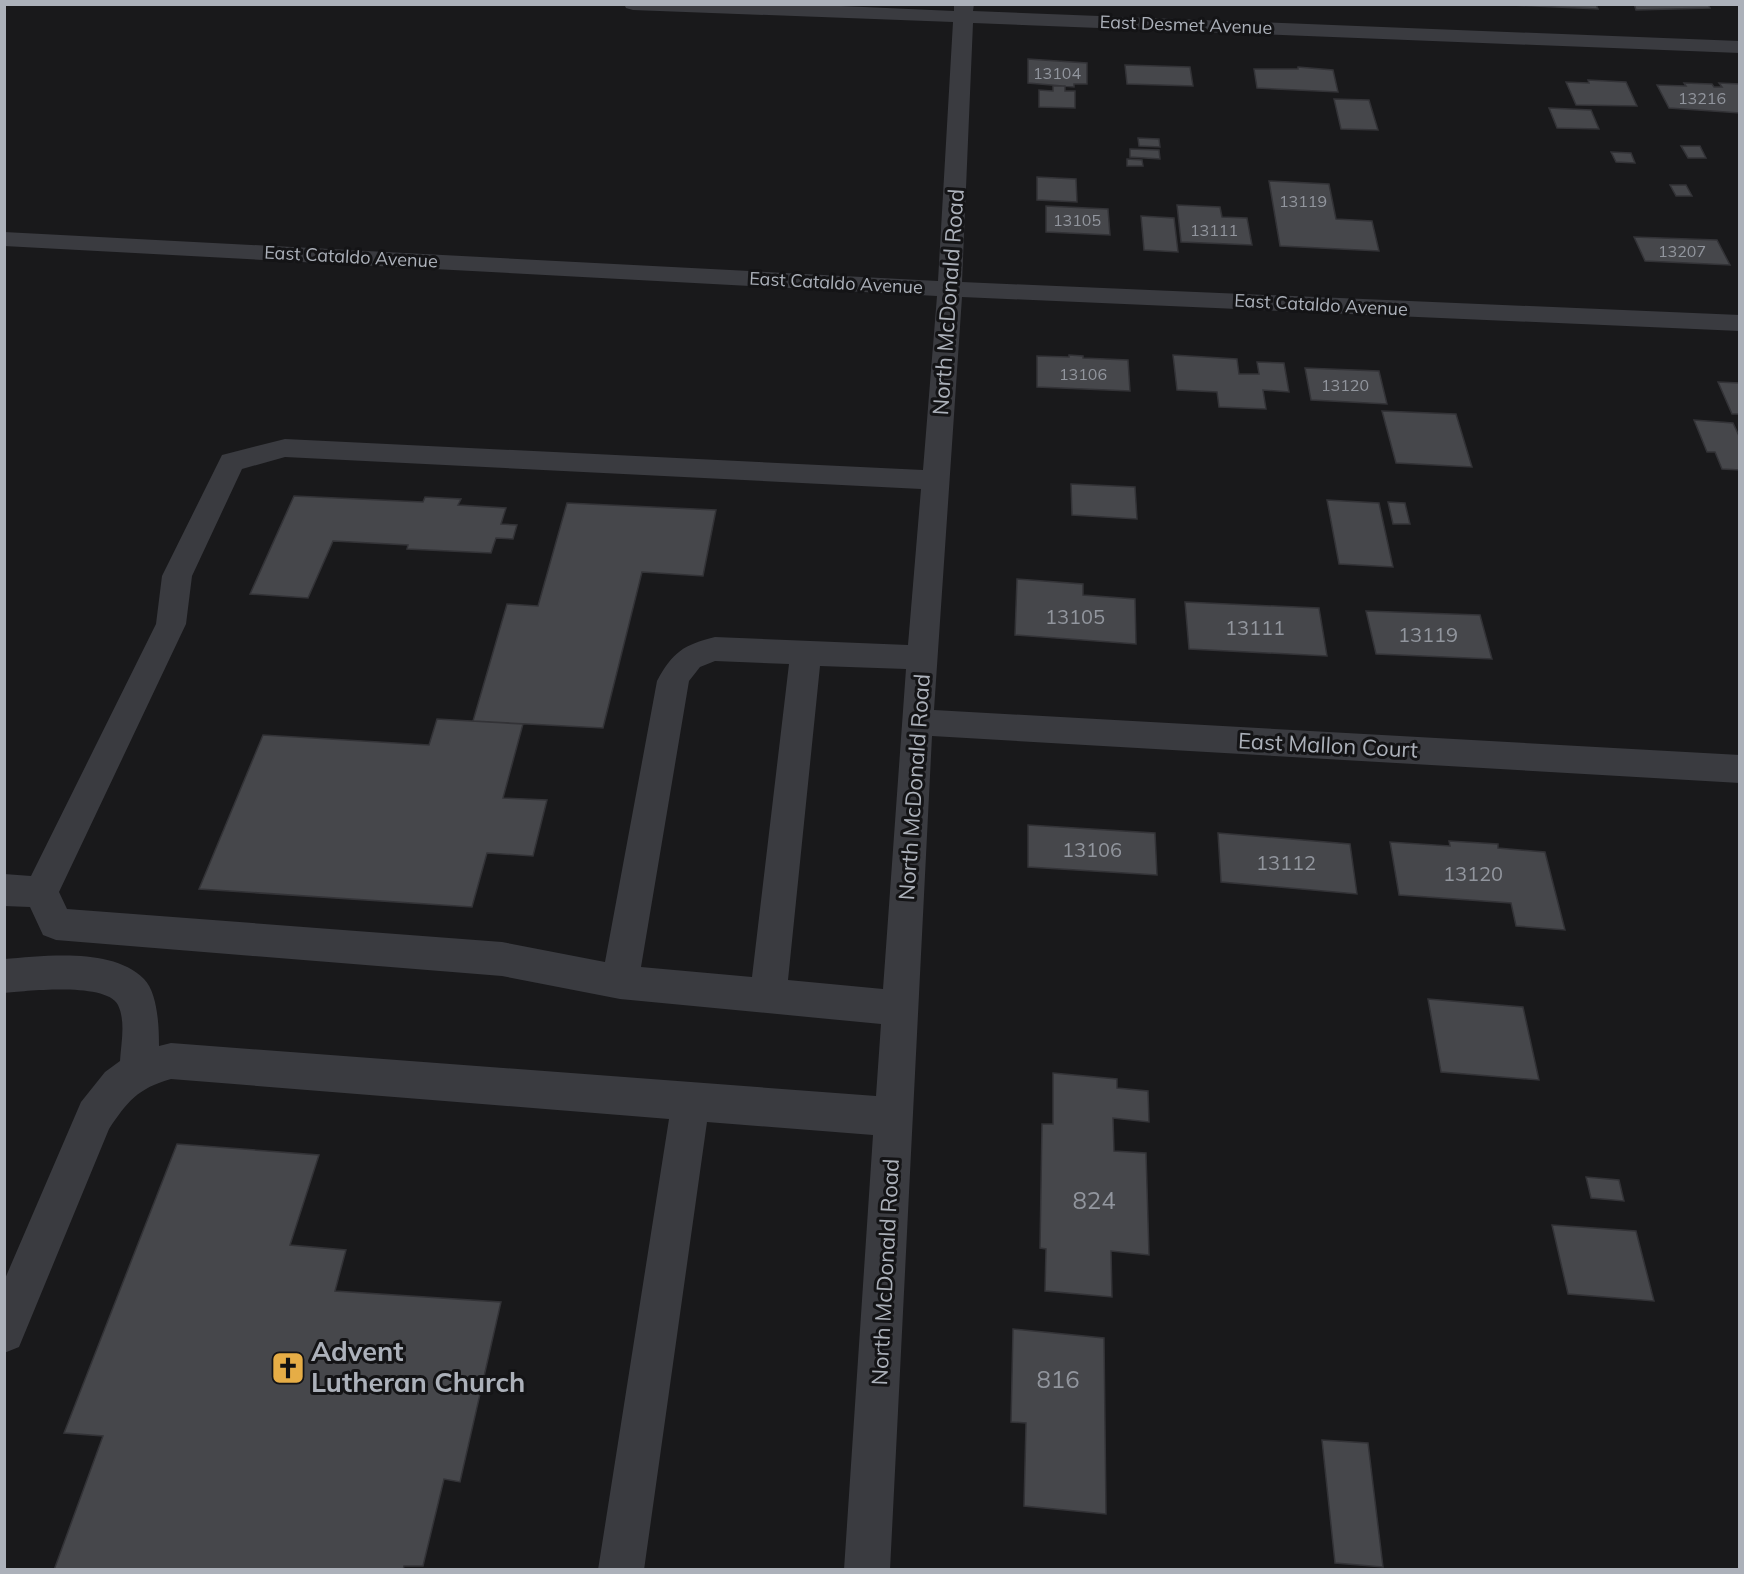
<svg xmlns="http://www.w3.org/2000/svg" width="1744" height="1574" viewBox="0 0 1744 1574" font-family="Mulish,sans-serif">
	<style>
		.building { fill: #46474b; stroke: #333337; stroke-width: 1.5 }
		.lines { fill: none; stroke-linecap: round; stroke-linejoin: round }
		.minor { fill: #3a3b40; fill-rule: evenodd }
		.labels { text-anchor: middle; stroke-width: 6; stroke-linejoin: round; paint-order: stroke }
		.far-number-label { font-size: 16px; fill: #92969e }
		.far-street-label { font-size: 18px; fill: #acb1ba; stroke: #141416 }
		.number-label { font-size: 20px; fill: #92969e }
		.street-label { font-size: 22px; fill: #acb1ba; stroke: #141416 }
		.near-number-label { font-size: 24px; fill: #92969e }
		.near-poi-label { font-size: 27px; font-weight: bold; fill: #acb1ba; stroke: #141416; text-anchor: start }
	</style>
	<rect width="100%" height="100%" fill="#19191b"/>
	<!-- building -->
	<path class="building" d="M1596 4 1598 9 1491 4Z
		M1634 4H1708L1710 8 1636 10Z
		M1028 59 1087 63V84H1074V87L1028 83Z
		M1125 65 1190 67 1193 86 1127 84Z
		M1298 67 1333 70 1338 92 1257 88 1254 69H1298Z
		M1588 80 1626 82 1637 106 1576 105 1566 82 1589 83Z
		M1684 83 1712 84 1714 87H1722L1719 83 1740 84V113L1669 108 1657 85 1686 86Z
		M1053 86H1065V91H1075V108L1039 107V90L1053 91Z
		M1334 99 1369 100 1378 130 1341 129Z
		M1549 108 1591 110 1599 129 1557 128Z
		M1138 138 1159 139 1160 147 1139 146Z
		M1681 146H1700L1706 158H1688Z
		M1130 149 1159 150 1160 159 1130 157Z
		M1611 152 1631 153 1635 163 1616 162Z
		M1127 159 1142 160 1143 166H1127Z
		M1037 177 1076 179 1077 202 1037 200Z
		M1269 181 1329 184 1336 219 1372 221 1379 251 1280 246Z
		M1670 185H1686L1692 196H1676Z
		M1177 205 1220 207 1222 217 1247 218 1252 245 1181 242Z
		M1046 206 1108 209 1110 235 1046 232Z
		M1141 216 1174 218 1178 252 1144 250Z
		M1634 237 1717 240 1730 265 1645 261Z
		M1069 355 1083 356V358L1128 360 1130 391 1037 387V356L1069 357Z
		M1173 355 1237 359 1239 374H1259L1257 362 1284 363 1289 392 1263 390 1266 409 1219 407 1217 392 1177 390Z
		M1305 368 1379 371 1387 404 1311 400Z
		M1718 382 1740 383V414H1732Z
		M1382 411 1456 414 1472 467 1396 463Z
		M1694 420 1733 423 1740 438V470L1722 469 1715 452H1707Z
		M1071 484 1135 487 1137 519 1072 515Z
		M294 496 423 502 425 497 461 499 458 505 506 508 501 524 517 525 513 539 496 538 491 553 407 549 408 545 333 541 308 598 250 594Z
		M1327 500 1379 503 1393 567 1339 564Z
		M1388 502 1405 503 1410 524H1393Z
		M567 503 716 510 703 576 642 572 603 728 473 721 507 604 538 606Z
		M1017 579 1083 584V595L1135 599 1136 644 1015 635Z
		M1185 602 1319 608 1327 656 1189 649Z
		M1366 611 1480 615 1492 659 1376 654Z
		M437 719 523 724 503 798 547 800 533 856 487 853 472 907 199 889 263 735 429 745Z
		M1028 825 1155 833 1157 875 1028 867Z
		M1218 833 1350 844 1357 894 1221 882Z
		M1449 841 1498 844V848L1545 852 1565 930 1516 926 1511 903 1399 895 1390 842 1450 846Z
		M1428 999 1523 1007 1539 1080 1441 1072Z
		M1053 1073 1117 1079V1088L1148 1091 1149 1122 1113 1118 1114 1151 1146 1153 1149 1255 1111 1251 1112 1297 1045 1291 1046 1249 1040 1248 1042 1124H1053Z
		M177 1144 319 1155 290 1245 346 1250 335 1291 501 1302 460 1482 444 1479 423 1566H404L403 1570H54L103 1436 64 1433Z
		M1586 1177 1619 1180 1624 1201 1591 1198Z
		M1552 1225 1636 1231 1654 1301 1568 1294Z
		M1013 1329 1104 1338 1106 1514 1024 1506 1026 1423 1011 1422Z
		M1322 1440 1368 1443 1383 1567 1335 1563Z"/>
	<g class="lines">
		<!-- minor -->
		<path class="minor" d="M624 4H796L954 11V4H974L973 11 1740 41V53L973 23 962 282 1740 315V331L962 297 934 710 1740 755V783L932 736 890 1570H844L873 1135 707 1122 644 1570H598L669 1119 171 1079C138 1088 127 1102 109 1129L19 1347 4 1353V1281L81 1102 105 1072 120 1061C121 1043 126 1022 118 1005 106 982 27 991 4 993V959C46 956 112 947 144 979 158 993 159 1028 159 1046L171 1043 876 1096 881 1024 620 999 502 976 56 940 43 935 30 907 4 906V874L31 876 156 624 162 576 222 455 285 439 923 470 937 296 4 246V232L938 281 953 22 633 10 626 8ZM285 457 921 489 908 645 715 637C683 645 673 652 657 681L605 962 502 942 67 909 59 892 186 624 192 576 242 469ZM715 661 789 664 752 977 641 967 689 681 700 667ZM820 666 906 669 883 989 788 980Z"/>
	</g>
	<!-- icons -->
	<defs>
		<symbol id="church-square" viewBox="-11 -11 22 22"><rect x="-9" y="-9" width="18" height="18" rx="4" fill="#e6ad46" stroke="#141416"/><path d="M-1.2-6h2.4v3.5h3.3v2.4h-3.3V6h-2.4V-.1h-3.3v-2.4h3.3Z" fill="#111"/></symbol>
	</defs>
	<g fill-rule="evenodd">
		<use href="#church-square" x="269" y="1349" width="38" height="38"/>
	</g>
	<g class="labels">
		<!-- far-number labels -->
		<g class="far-number-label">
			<text x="1057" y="79">13104</text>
			<text x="1702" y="104">13216</text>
			<text x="1303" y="207">13119</text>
			<text x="1077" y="226">13105</text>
			<text x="1214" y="236">13111</text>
			<text x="1682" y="257">13207</text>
			<text x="1083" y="380">13106</text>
			<text x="1345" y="391">13120</text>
		</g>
		<!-- far-street labels -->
		<g class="far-street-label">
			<text transform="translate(1186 25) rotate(2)" y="6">East Desmet Avenue</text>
			<text transform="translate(351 257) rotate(3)" y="6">East Cataldo Avenue</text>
			<text transform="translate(836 283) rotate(3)" y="6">East Cataldo Avenue</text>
			<text transform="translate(1321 305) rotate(3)" y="6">East Cataldo Avenue</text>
		</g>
		<!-- number labels -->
		<g class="number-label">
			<text x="1075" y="624">13105</text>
			<text x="1255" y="635">13111</text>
			<text x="1428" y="642">13119</text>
			<text x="1092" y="857">13106</text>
			<text x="1286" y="870">13112</text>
			<text x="1473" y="881">13120</text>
		</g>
		<!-- street labels -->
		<g class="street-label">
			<text transform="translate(948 302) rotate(-86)" y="8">North McDonald Road</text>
			<text transform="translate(1328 745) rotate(3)" y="8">East Mallon Court</text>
			<text transform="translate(914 787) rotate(-86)" y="8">North McDonald Road</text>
			<text transform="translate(885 1272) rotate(-87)" y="8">North McDonald Road</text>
		</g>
		<!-- near-number labels -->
		<g class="near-number-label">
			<text x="1094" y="1209">824</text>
			<text x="1058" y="1388">816</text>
		</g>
		<!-- near-poi labels -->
		<g class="near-poi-label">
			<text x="311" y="1361">Advent<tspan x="311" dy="31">Lutheran Church</tspan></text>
		</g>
	</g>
	<!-- border -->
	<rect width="1744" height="1574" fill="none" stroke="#acb1ba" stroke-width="12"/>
</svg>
